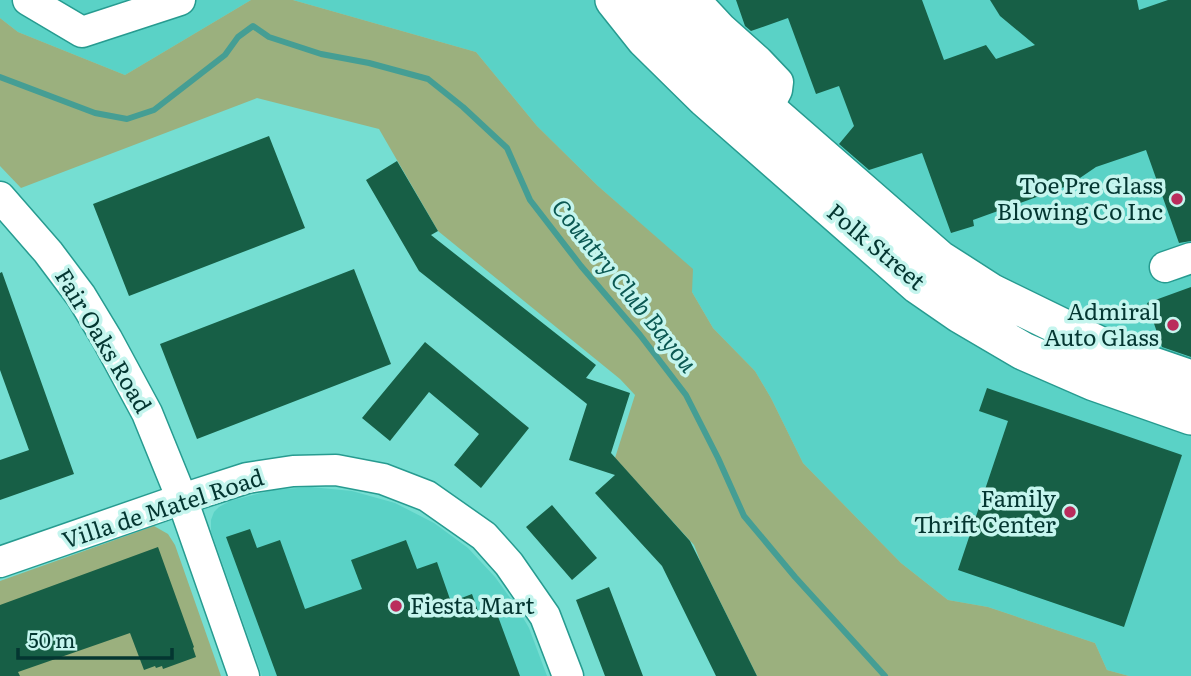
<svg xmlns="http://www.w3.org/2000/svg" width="1191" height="676" viewBox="0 0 1191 676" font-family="Literata,serif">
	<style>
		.built { fill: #5ad2c6 }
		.green { fill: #9bb07e }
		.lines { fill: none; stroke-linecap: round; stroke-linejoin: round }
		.stream { stroke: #459e94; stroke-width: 6 }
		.building { fill: #175f46 }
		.minor-casing { stroke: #279b90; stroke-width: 33 }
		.major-casing { stroke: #279b90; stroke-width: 40 }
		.minor { stroke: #fff; stroke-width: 30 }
		.major { stroke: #fff; stroke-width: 37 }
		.poi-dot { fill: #ba2c5c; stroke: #c5f5ee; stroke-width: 2.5 }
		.labels { text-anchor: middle; stroke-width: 7; stroke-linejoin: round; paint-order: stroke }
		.poi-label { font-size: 23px; fill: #043631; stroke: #c5f5ee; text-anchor: end }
		.street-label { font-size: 23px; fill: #043631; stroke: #c5f5ee }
		.water-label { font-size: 24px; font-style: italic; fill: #0b5852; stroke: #c5f5ee }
	</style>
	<rect width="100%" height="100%" fill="#75ded2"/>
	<!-- built -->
	<path class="built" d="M0 0H251L125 75 18 32 0 18Z
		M293 0H1191V365L1012 292 981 339 1191 426V676H1129L1107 670 1095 643 988 607 948 600 901 563 803 463 771 398 755 371 713 328 692 292V269L598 186 537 126 476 52Z
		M311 487 352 491 395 503 434 523 468 548 495 577 518 609 529 628 547 676H262L211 531V520L214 512 219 507 230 501 273 490Z"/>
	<!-- green -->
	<path class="green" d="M251 0H293L476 52 537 126 598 186 693 269 692 292 713 328 755 371 771 398 803 463 901 563 948 600 988 607 1095 643 1107 670 1129 676H757L701 563 694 545 615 458 635 395 620 379 438 231 379 129 257 98 21 188 0 166V18L18 32 125 75Z
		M154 526 168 534 175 545 221 676H0V581Z"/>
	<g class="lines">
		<!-- stream -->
		<path class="stream" d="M0 77 95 113 127 119 154 110 225 55 238 37 253 26 269 37 321 54 369 63 428 79 463 107 507 148 530 200 581 266 640 335 686 395 718 458 744 516 795 577 885 676"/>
	</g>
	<!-- building -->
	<path class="building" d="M736 0H922L944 60 986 45 996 59 1035 45 1000 16 990 0H1137L1139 10 1168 0H1191V241L1179 243 1146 150 1096 167 1077 180 1078 182 973 220 974 226 951 233 922 153 869 170 839 144 854 126 839 86 816 94 788 18 751 31 745 26Z
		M269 136 305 228 129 296 93 204Z
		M397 161 438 231 431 235 596 365 586 378 630 393 611 453 690 541 757 676H716L662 566 595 493 615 475 569 460 587 404 419 271 366 180Z
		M354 269 391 364 197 439 160 344Z
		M2 272 74 474 0 500V460L29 450 0 370V273Z
		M1191 287V357L1162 347 1147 303Z
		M425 342 529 428 481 488 454 465 479 434 429 392 390 441 362 418Z
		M987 388 1182 455 1124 627 958 570 1008 421 979 411Z
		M552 505 597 558 572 580 526 527Z
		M250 529 257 548 280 540 305 609 362 589 351 560 406 540 417 569 437 562 451 602 472 594 480 617 496 611 520 676H277L226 537Z
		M158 547 194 647 193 648 196 657 163 669 162 666 156 668 155 666 144 670 130 633 18 672 20 676H0V605Z
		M609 587 643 676H605L576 600Z"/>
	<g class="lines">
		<defs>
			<path id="minor" d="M28 0 82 32 180 0
				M695 0 721 28 758 61 778 82 777 90 767 109
				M0 197 48 252 81 296 107 339 147 413 182 499 244 676
				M1165 267 1191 258
				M0 562 182 499 247 478 293 471 336 470 383 479 427 496 484 536 509 564 545 616 568 676"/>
			<path id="major" d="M614 0 645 39 705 98 918 285 960 314 1023 351 1094 382 1191 416
				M656 0 668 14 720 68 939 259 992 293 1115 353 1191 379"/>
		</defs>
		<!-- minor casing -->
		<use href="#minor" class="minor-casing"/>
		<!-- major casing -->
		<use href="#major" class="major-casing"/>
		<!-- minor -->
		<use href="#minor" class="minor"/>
		<!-- major -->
		<use href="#major" class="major"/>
	</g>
	<!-- markers -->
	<g class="poi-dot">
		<circle cx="1177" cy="199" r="7"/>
		<circle cx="1173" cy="325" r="7"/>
		<circle cx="1070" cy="512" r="7"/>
		<circle cx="396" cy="606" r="7"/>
	</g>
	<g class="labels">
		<!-- poi labels -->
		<g class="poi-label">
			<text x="1163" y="194">Toe Pre Glass<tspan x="1163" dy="26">Blowing Co Inc</tspan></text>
			<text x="1159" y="320">Admiral<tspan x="1159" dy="26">Auto Glass</tspan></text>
			<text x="1056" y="507">Family<tspan x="1056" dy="26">Thrift Center</tspan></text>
			<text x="410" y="614" text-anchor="start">Fiesta Mart</text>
		</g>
		<!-- street labels -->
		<g class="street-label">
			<text transform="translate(876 247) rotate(40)" y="8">Polk Street</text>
			<text transform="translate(103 341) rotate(59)" y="8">Fair Oaks Road</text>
			<text transform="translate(163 509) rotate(-18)" y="8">Villa de Matel Road</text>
		</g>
		<!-- water labels -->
		<g class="water-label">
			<text transform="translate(624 286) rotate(51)" y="8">Country Club Bayou</text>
		</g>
	</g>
	<!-- scale -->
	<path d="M18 648v10h154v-10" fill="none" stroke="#043631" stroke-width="3.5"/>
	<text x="28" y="648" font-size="21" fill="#043631" stroke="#c5f5ee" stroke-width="5" paint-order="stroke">50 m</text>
</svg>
